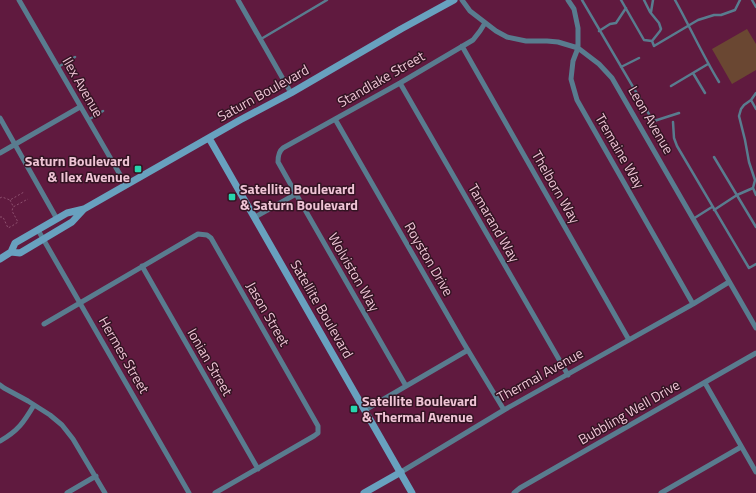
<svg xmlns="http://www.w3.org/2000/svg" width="756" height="493" viewBox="0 0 756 493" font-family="'Titillium Web',sans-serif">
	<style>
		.green { fill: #6a4732 }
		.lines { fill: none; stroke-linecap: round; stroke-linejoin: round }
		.path { stroke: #8e506f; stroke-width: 1; stroke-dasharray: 2 2; stroke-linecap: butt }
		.lane { stroke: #597c8f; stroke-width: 2.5 }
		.street { stroke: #597c8f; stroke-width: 5 }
		.secondary { stroke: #68a1bf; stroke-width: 7 }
		.poi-dot { fill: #27d5ad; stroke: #331423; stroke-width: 1.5 }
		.labels { text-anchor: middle; stroke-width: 3; stroke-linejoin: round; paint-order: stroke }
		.street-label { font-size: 14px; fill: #efc4d5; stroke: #331423 }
		.poi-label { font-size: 14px; font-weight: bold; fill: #efc4d5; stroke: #331423; text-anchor: start }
	</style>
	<rect width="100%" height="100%" fill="#601a3f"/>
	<!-- green -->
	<path class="green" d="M747 29 756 44V70L732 84 712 49Z"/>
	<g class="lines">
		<!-- path -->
		<path class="path" d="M0 198 2 197 10 200 24 192
			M10 200 13 206
			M0 217H3L8 228 12 226 18 222 12 211 13 207 28 199"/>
		<!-- lane -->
		<path class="lane" d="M582 0 653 121H654L679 113
			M621 0 644 40 652 41 654 46 698 20 714 15H721L735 10 740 0
			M644 0 650 12 659 23 661 29 660 31 652 41
			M675 0C690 27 703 56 719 82
			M752 0 756 7
			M651 12 653 0
			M599 31 610 24 616 23 626 8
			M261 39 327 0
			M58 67 75 57
			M621 67 639 58
			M693 73 705 93
			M671 86 708 64
			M751 100 756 109
			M88 120 103 111
			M673 122 674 138 677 146 749 268 756 264
			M714 157 756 227
			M753 188 755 180 749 162 745 140 739 116 741 109 744 105 751 100 756 93
			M714 210 737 195 753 188 756 195
			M693 219 712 207"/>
		<!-- street -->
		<path class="street" d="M19 0 126 185
			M238 0 291 93
			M462 0 470 11 496 31 507 37 526 41H547L558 42 578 48 599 64 612 78 756 328
			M568 0 574 9 578 28V48L573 61 571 79 577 100 693 304
			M462 46 629 340
			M400 83 568 375
			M0 118 57 219
			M335 119 463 342 504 410
			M0 153 80 107
			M255 217 296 194
			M38 230 189 493
			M142 266 258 469
			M44 324 198 234 207 235 211 238 318 426V433L314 436 215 493
			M705 383 756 472
			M0 385 4 388 28 401 50 415 62 425 73 439 105 493
			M406 386 296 194 278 162C278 157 279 151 283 148L400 83 473 40 480 31 485 23
			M365 410 468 350
			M0 441C18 431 24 422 34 405
			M401 472 504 410 693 304 729 282
			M67 493 96 476
			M514 493 520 488 756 353
			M661 493 741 447"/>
		<!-- secondary -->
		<path class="secondary" d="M209 138 412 493
			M11 252 20 253 72 222 84 209
			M0 259 11 252 15 243 67 213 84 209 240 120 291 93 401 29 454 0
			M364 493 401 472"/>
	</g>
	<!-- markers -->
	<g class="poi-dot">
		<rect x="134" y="165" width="8" height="8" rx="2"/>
		<rect x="228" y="193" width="8" height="8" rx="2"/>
		<rect x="350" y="405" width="8" height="8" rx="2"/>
	</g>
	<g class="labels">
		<!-- street labels -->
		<g class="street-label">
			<text transform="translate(381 79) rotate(-30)" y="5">Standlake Street</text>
			<text transform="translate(83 87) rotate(60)" y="5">Ilex Avenue</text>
			<text transform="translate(263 93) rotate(-29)" y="5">Saturn Boulevard</text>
			<text transform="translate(651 120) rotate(60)" y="5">Leon Avenue</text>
			<text transform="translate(620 151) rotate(60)" y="5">Tremaine Way</text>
			<text transform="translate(556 187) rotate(60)" y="5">Thelborn Way</text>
			<text transform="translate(494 223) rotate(60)" y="5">Tamarand Way</text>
			<text transform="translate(429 259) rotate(60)" y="5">Royston Drive</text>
			<text transform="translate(354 272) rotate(60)" y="5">Wolviston Way</text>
			<text transform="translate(322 309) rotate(60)" y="5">Satellite Boulevard</text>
			<text transform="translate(268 314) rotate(60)" y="5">Jason Street</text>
			<text transform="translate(124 355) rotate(60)" y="5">Hermes Street</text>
			<text transform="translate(210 362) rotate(60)" y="5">Ionian Street</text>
			<text transform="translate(540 375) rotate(-29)" y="5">Thermal Avenue</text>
			<text transform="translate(629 412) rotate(-30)" y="5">Bubbling Well Drive</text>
		</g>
		<!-- poi labels -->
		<g class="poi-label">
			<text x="130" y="166" text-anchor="end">Saturn Boulevard<tspan x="130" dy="16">&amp; Ilex Avenue</tspan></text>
			<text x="240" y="194">Satellite Boulevard<tspan x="240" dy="16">&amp; Saturn Boulevard</tspan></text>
			<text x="362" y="406">Satellite Boulevard<tspan x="362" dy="16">&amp; Thermal Avenue</tspan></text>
		</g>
	</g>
</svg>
